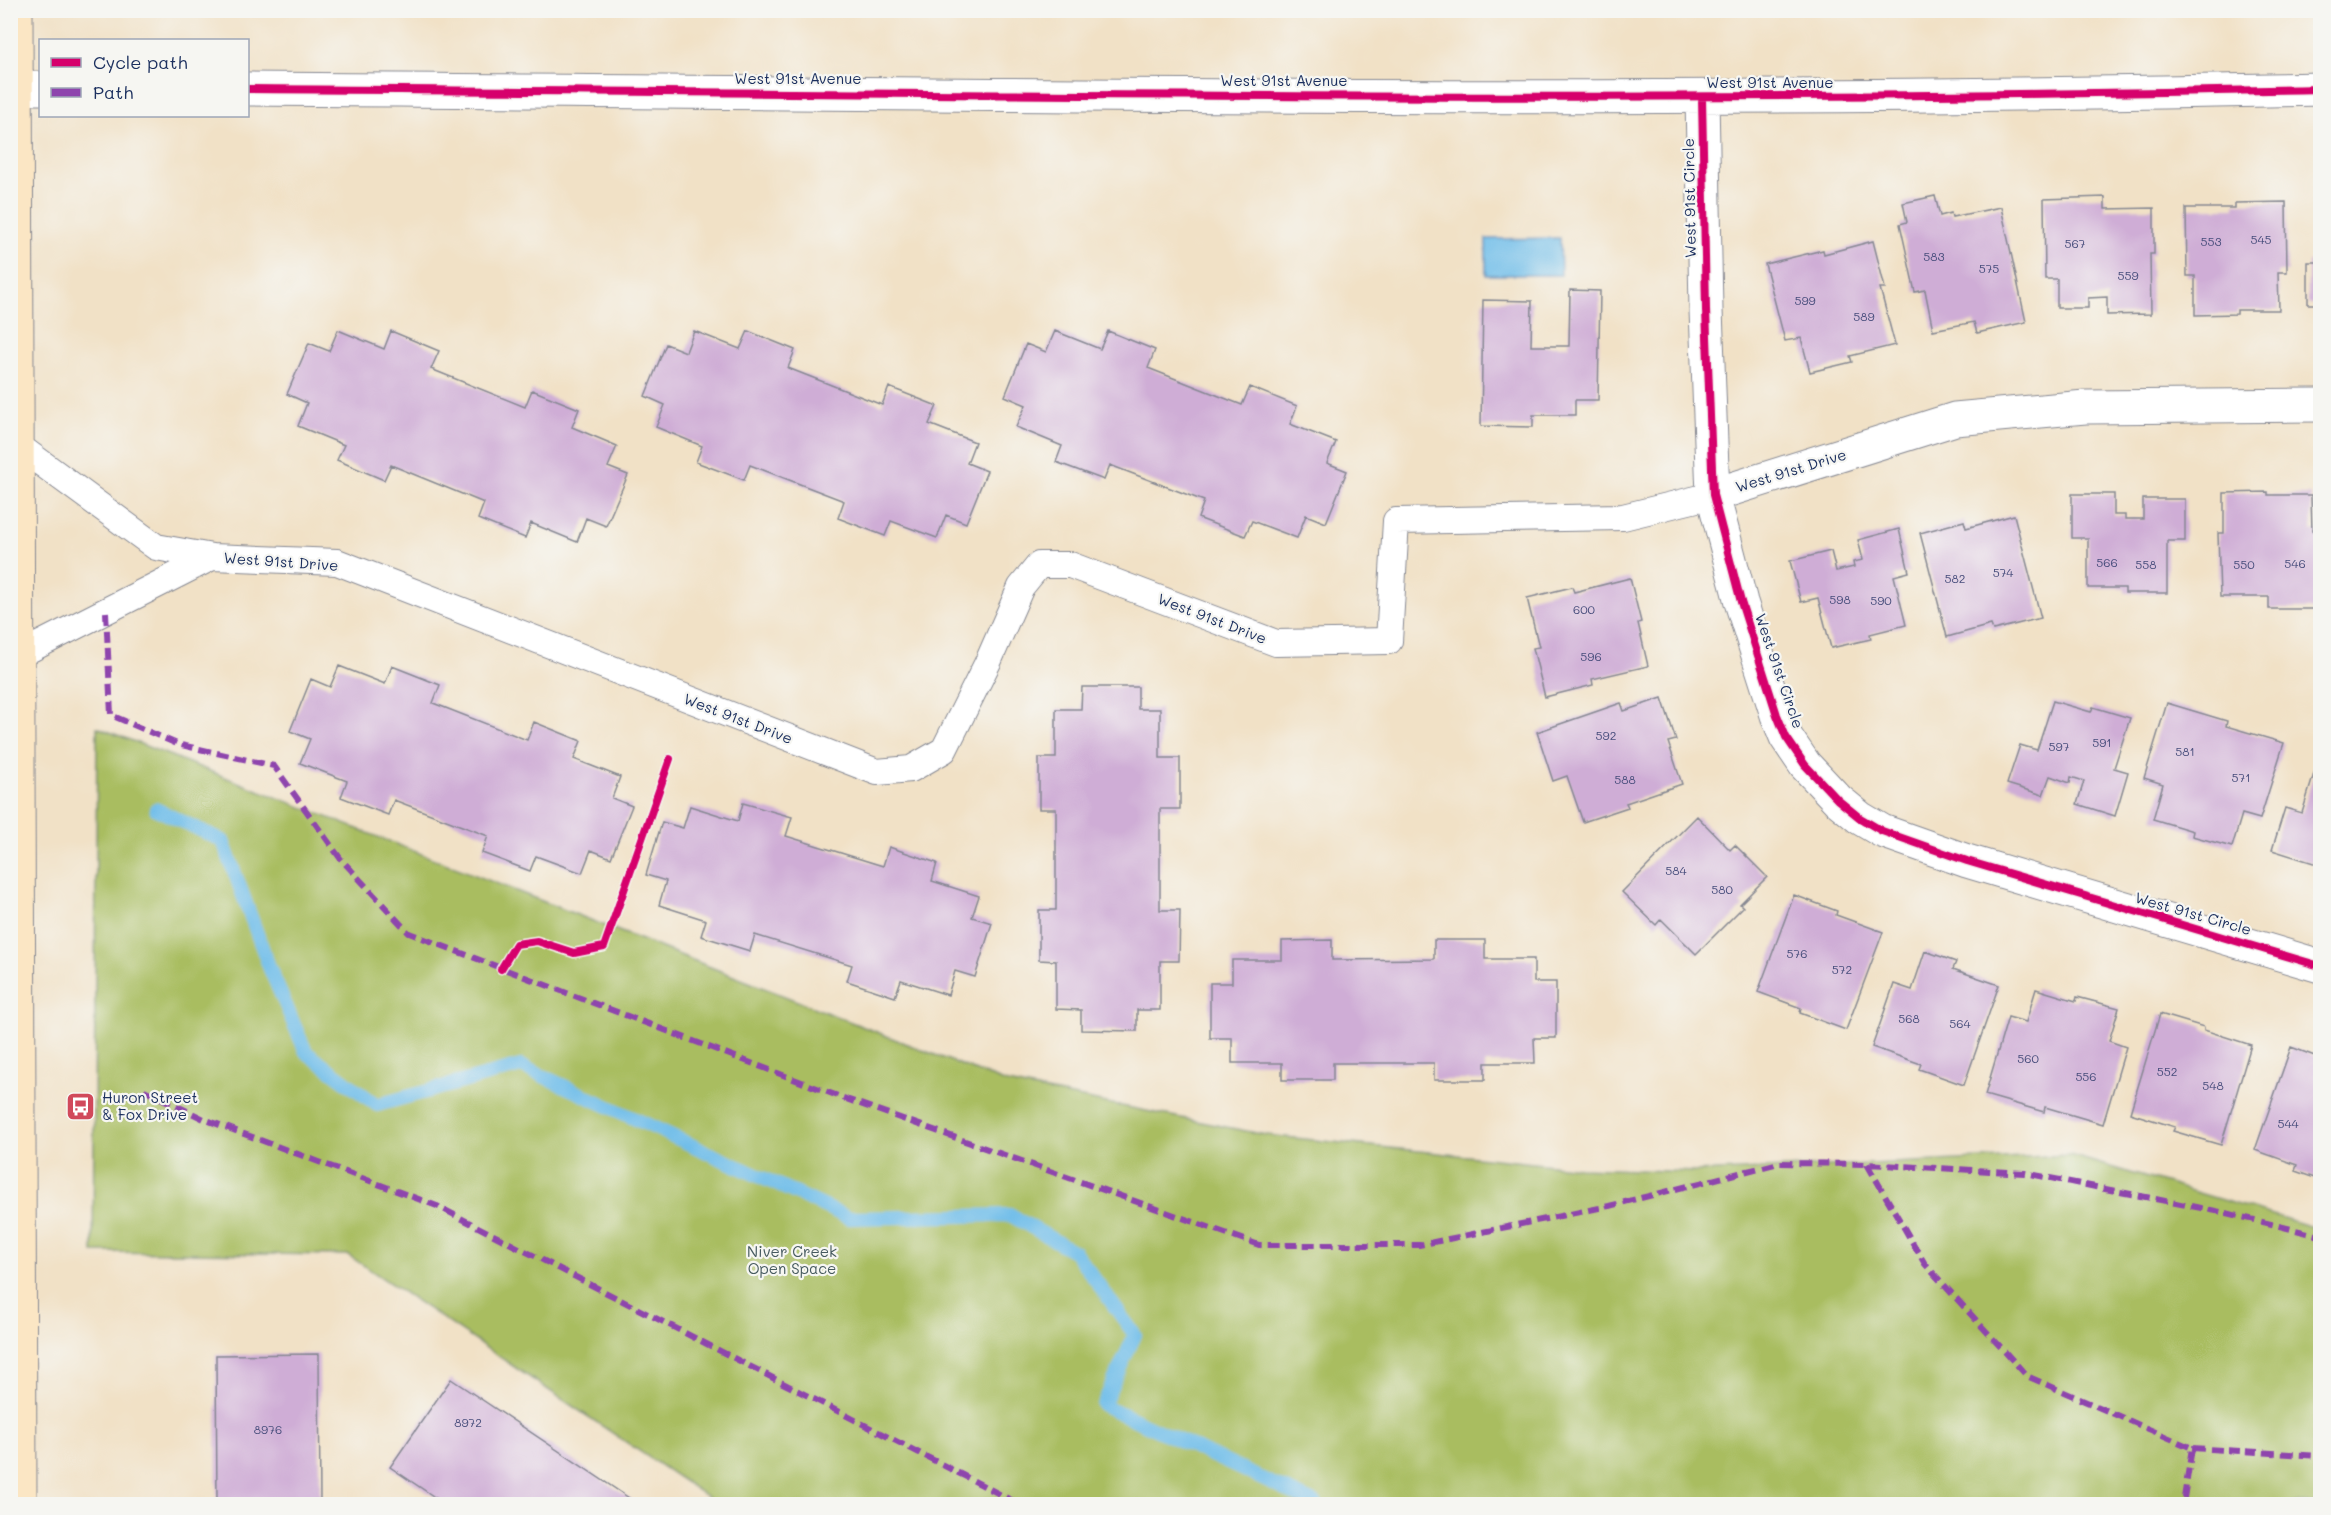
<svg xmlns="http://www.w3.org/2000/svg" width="2331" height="1515" viewBox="0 0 2331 1515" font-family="Mali,sans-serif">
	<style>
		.green { fill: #a9bd61; stroke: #627660; stroke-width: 1.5 }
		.water { fill: #6fbde9; stroke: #4576a4; stroke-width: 1.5 }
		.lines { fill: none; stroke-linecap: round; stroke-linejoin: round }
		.stream { stroke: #6fbde9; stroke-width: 14 }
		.building { fill: #cfadd6 }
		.lane-casing { stroke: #868892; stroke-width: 28 }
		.street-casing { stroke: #868892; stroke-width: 35 }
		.secondary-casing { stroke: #868892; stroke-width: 35 }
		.lane { stroke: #fff; stroke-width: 26 }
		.street { stroke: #fff; stroke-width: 33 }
		.secondary { stroke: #fbe6c4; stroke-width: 33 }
		.quiet { stroke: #8e44ad; stroke-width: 6; stroke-dasharray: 12 6; stroke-linecap: butt }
		.cycleway-casing { stroke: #f6f6f2; stroke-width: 11 }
		.cycleway { stroke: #d6006c; stroke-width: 8 }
		.labels { text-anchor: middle; stroke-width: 4.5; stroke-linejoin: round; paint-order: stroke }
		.number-label { font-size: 12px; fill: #484e7c }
		.street-label { font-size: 15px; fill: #1b2f5e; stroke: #f6f6f2 }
		.poi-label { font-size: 15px; fill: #1b2f5e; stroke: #f6f6f2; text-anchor: start }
		.park-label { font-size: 15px; fill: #465a5f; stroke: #f6f6f2 }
	</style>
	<rect width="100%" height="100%" fill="#f6f6f2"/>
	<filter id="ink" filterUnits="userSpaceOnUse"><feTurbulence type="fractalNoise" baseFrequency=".0167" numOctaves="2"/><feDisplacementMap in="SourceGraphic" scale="12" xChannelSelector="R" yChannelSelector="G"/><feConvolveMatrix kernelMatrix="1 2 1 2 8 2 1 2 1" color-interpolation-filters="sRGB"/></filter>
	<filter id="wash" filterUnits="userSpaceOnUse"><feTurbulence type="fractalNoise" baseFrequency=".008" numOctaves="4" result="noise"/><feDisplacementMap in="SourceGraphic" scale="24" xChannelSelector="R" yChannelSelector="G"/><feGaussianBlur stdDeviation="1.35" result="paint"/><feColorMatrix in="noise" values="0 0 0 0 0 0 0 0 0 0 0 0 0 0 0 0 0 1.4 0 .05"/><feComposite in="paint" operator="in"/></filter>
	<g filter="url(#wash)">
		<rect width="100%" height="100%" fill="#f1e1c6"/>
		<!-- green -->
		<path class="green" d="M97 727 1007 1083 1266 1135 1580 1168 1696 1172 2070 1155 2320 1229V1504H718L348 1255 93 1252Z"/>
		<!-- water -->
		<path class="water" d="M1560 238 1561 275H1486V239Z"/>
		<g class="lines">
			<!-- stream -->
			<path class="stream" d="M156 809 223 841 270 969 306 1052 377 1105 521 1066 849 1218 1010 1215 1075 1252 1135 1335 1103 1405 1316 1504"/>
		</g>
		<g id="blocks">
			<!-- building -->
			<path class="building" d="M1935 196 1940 216 1951 213 1952 217 2001 207 2026 322 1977 333 1974 322 1933 330 1925 290 1915 292 1900 224 1907 222 1903 203Z
				M2105 197V209L2154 208V254H2150L2151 314 2107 315V297L2088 298V308H2057V279H2045L2044 199Z
				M2286 202 2287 272H2278L2279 310H2237V314L2195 315V276H2187L2186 208H2235V203Z
				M1873 241 1885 288H1880L1895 345 1850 356 1852 362 1810 372 1801 338 1785 341 1765 264 1823 250 1824 254Z
				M2308 262H2320V304H2308Z
				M1570 290 1600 291 1598 400H1575V415H1533V427L1481 426 1483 300 1532 301 1531 346H1569Z
				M338 330 384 349 391 331 439 351 431 369 525 407 532 390 579 409 572 427 617 446 608 467 628 475 606 526 586 518 577 542 531 523 525 538 478 519 484 503 391 465 384 480 337 460 344 445 298 426 307 403 287 394 309 343 329 351Z
				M694 331 740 349 748 331 795 350 788 368 882 405 889 387 937 406 929 424 975 442 967 463 987 471 966 523 946 515 937 538 891 521 885 536 838 518 844 501 750 465 744 480 696 462 702 446 656 427 665 405 645 396 666 344 686 352Z
				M1055 331 1100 349 1108 331 1155 350 1148 368 1242 405 1250 387 1297 406 1290 424 1336 442 1327 463 1347 471 1326 523 1306 515 1297 538 1252 521 1245 536 1198 518 1204 501 1110 465 1104 480 1056 462 1062 446 1016 427 1026 405 1005 396 1026 344 1046 352Z
				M2268 492V495H2311L2312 531H2320V609H2269V597H2220L2218 533H2224V493Z
				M2072 494H2114V515H2125V519H2143V499H2185V541H2167V593H2125V588H2088V538H2072Z
				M2014 515 2041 618 1993 630 1991 625 1947 637 1920 533 1964 521 1966 528Z
				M1899 529 1909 572 1894 576 1906 625 1870 634 1871 639 1831 648 1818 598 1801 602 1790 561 1831 551 1836 571 1854 567 1853 562 1863 560 1858 540Z
				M1630 578 1641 622 1638 623 1648 666 1592 679 1593 685 1545 697 1533 648 1539 647 1527 598 1572 587 1574 592Z
				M339 666 385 684 392 666 440 685 433 703 527 740 534 722 581 741 574 759 620 777 612 798 632 806 611 858 591 850 582 873 536 856 530 871 482 853 488 836 394 800 388 815 341 797 347 781 300 763 310 739 290 731 311 679 330 687Z
				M1082 687H1138V709H1160V758H1180V809H1160V910H1180L1179 961H1160V1010H1137V1031L1081 1030V1010L1056 1009V961L1039 960V910H1056V809H1039V758H1056V709H1081Z
				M1662 698 1676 740 1668 742 1682 784 1626 803 1628 807 1583 822 1567 776 1553 781 1537 732 1621 703 1624 711Z
				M2053 701 2091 712 2093 707 2130 718 2114 768 2128 772 2115 816 2077 804 2084 781 2071 777 2070 783 2050 776 2043 795 2007 784 2020 745 2037 750Z
				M2167 703 2227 721 2226 726 2284 743 2260 819 2242 814 2232 847 2192 836 2193 831 2153 819 2163 784 2144 778Z
				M2317 764 2320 765V865L2272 850 2285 808 2302 813Z
				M743 803 792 817 786 836 883 866 889 847 937 863 932 881 979 896 972 917 992 923 975 977 955 971 948 995 901 980 895 997 847 981 852 965 755 935 750 951 701 936 706 920 659 905 666 881 646 875 662 822 683 828 690 806 738 821Z
				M1697 816 1730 850 1735 845 1767 877 1740 904 1743 907 1696 954 1661 919 1656 925 1622 892Z
				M1794 895 1837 911 1836 915 1883 932 1846 1030 1800 1013 1801 1008 1758 992Z
				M1332 940V960L1434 959V940H1485V959H1534V982H1556V1038H1534L1535 1063H1485V1080H1434V1063H1333V1080H1282V1063H1232V1038H1210V983H1232V960H1282V941Z
				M1925 951 1956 962 1953 969 1999 985 1964 1085 1919 1069 1921 1064 1872 1047 1894 984 1912 990Z
				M2036 989 2076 1001 2077 997 2119 1008 2109 1041 2126 1047 2103 1124 2045 1107 2044 1112 1985 1095 2008 1017 2026 1022Z
				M2160 1014 2204 1027V1030L2251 1045 2221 1145 2173 1131 2175 1127 2130 1113Z
				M2291 1047 2320 1058V1180L2295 1171 2297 1165 2255 1150Z
				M319 1354 320 1504H217L216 1355Z
				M451 1379 638 1504H445L390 1467Z"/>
		</g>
	</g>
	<g filter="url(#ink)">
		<use href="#blocks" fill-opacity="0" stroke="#868892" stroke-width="1.5"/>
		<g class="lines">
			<defs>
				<path id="lane" d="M17 445 156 547 212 557 337 562 877 772 911 769 944 750 988 662 1021 587 1039 565H1070L1276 643 1389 641 1396 521 1623 517 1713 495
					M17 656 212 557"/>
				<path id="street" d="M16 88H40
					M248 89C938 93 1630 104 2320 89
					M1702 97 1706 310 1713 495 1741 602 1777 715 1786 737 1805 765 1838 800 1860 818 1882 831 1967 861 2320 966
					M1713 495 1955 419 2085 407 2320 405"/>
				<path id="secondary" d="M16 10 20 1504"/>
			</defs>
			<!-- lane casing -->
			<use href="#lane" class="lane-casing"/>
			<!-- street casing -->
			<use href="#street" class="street-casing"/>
			<!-- secondary casing -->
			<use href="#secondary" class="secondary-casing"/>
			<!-- lane -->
			<use href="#lane" class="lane"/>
			<!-- street -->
			<use href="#street" class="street"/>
			<!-- secondary -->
			<use href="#secondary" class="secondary"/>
			<!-- quiet -->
			<path class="quiet" d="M106 612 111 715 177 744 274 766 340 858 409 933 846 1099 1259 1245H1419L1609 1206 1779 1163 1867 1164 2025 1173 2226 1213 2320 1236
				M144 1090 204 1119 437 1206 1019 1504
				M1867 1164 1925 1264 2027 1376 2192 1448 2183 1504
				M2192 1448 2320 1456"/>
			<defs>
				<path id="cycleway" d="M248 89C938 93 1630 104 2320 89
					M1702 97 1706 310 1713 495 1741 602 1777 715 1786 737 1805 765 1838 800 1860 818 1882 831 1967 861 2320 966
					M501 969 516 944 537 941 574 953 604 947 670 759"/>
			</defs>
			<!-- cycleway casing -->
			<use href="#cycleway" class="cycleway-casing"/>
			<!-- cycleway -->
			<use href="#cycleway" class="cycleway"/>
		</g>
	</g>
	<!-- icons -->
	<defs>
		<symbol id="bus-square" viewBox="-11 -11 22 22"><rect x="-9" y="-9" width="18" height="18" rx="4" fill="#d1495b" stroke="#f6f6f2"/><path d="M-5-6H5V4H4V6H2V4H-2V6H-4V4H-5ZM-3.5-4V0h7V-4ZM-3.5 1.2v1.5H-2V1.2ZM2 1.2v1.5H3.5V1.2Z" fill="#fff"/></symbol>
	</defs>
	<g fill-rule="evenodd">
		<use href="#bus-square" x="64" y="1090" width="33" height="33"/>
	</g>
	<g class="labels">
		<!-- number labels -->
		<g class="number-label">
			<text x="2261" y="244">545</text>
			<text x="2211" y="246">553</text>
			<text x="2075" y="248">567</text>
			<text x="1934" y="261">583</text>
			<text x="1989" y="273">575</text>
			<text x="2128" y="280">559</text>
			<text x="1805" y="305">599</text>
			<text x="1864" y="321">589</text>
			<text x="2107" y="567">566</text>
			<text x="2295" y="568">546</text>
			<text x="2146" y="569">558</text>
			<text x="2244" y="569">550</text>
			<text x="2003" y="577">574</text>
			<text x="1955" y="583">582</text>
			<text x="1840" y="604">598</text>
			<text x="1881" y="605">590</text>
			<text x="1584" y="614">600</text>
			<text x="1591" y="661">596</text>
			<text x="1606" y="740">592</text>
			<text x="2102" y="747">591</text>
			<text x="2059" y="751">597</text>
			<text x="2185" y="756">581</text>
			<text x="2241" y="782">571</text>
			<text x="1625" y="784">588</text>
			<text x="1676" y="875">584</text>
			<text x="1722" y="894">580</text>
			<text x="1797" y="958">576</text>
			<text x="1842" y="974">572</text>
			<text x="1909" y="1023">568</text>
			<text x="1960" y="1028">564</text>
			<text x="2028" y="1063">560</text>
			<text x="2167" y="1076">552</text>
			<text x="2086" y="1081">556</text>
			<text x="2213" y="1090">548</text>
			<text x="2288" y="1128">544</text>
			<text x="468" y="1427">8972</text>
			<text x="268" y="1434">8976</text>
		</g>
		<!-- street labels -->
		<g class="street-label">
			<text x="798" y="84">West 91st Avenue</text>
			<text x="1284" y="86">West 91st Avenue</text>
			<text x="1770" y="88">West 91st Avenue</text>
			<text transform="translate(1690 198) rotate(-91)" y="5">West 91st Circle</text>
			<text transform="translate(1791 471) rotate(-17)" y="5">West 91st Drive</text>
			<text transform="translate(281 562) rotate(4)" y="5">West 91st Drive</text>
			<text transform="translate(1212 619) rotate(21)" y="5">West 91st Drive</text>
			<text transform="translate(1779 671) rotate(71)" y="5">West 91st Circle</text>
			<text transform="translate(738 719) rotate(21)" y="5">West 91st Drive</text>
			<text transform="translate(2193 914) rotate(16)" y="5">West 91st Circle</text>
		</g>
		<!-- poi labels -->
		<g class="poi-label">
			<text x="102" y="1103">Huron Street<tspan x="102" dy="17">&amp; Fox Drive</tspan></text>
		</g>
		<!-- park labels -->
		<g class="park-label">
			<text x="792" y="1257">Niver Creek<tspan x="792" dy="17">Open Space</tspan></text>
		</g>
	</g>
	<!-- margin -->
	<rect width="2331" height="1515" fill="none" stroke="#f6f6f2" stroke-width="36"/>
	<!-- legend -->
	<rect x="39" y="39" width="210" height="78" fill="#f6f6f2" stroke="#9ea6b7" stroke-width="1.5"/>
	<rect x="51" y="58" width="30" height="9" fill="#d6006c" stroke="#9ea6b7" stroke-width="1.5"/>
	<text x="93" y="69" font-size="18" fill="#1b2f5e">Cycle path</text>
	<rect x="51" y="88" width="30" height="9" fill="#8e44ad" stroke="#9ea6b7" stroke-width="1.5"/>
	<text x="93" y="99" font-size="18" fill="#1b2f5e">Path</text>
</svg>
